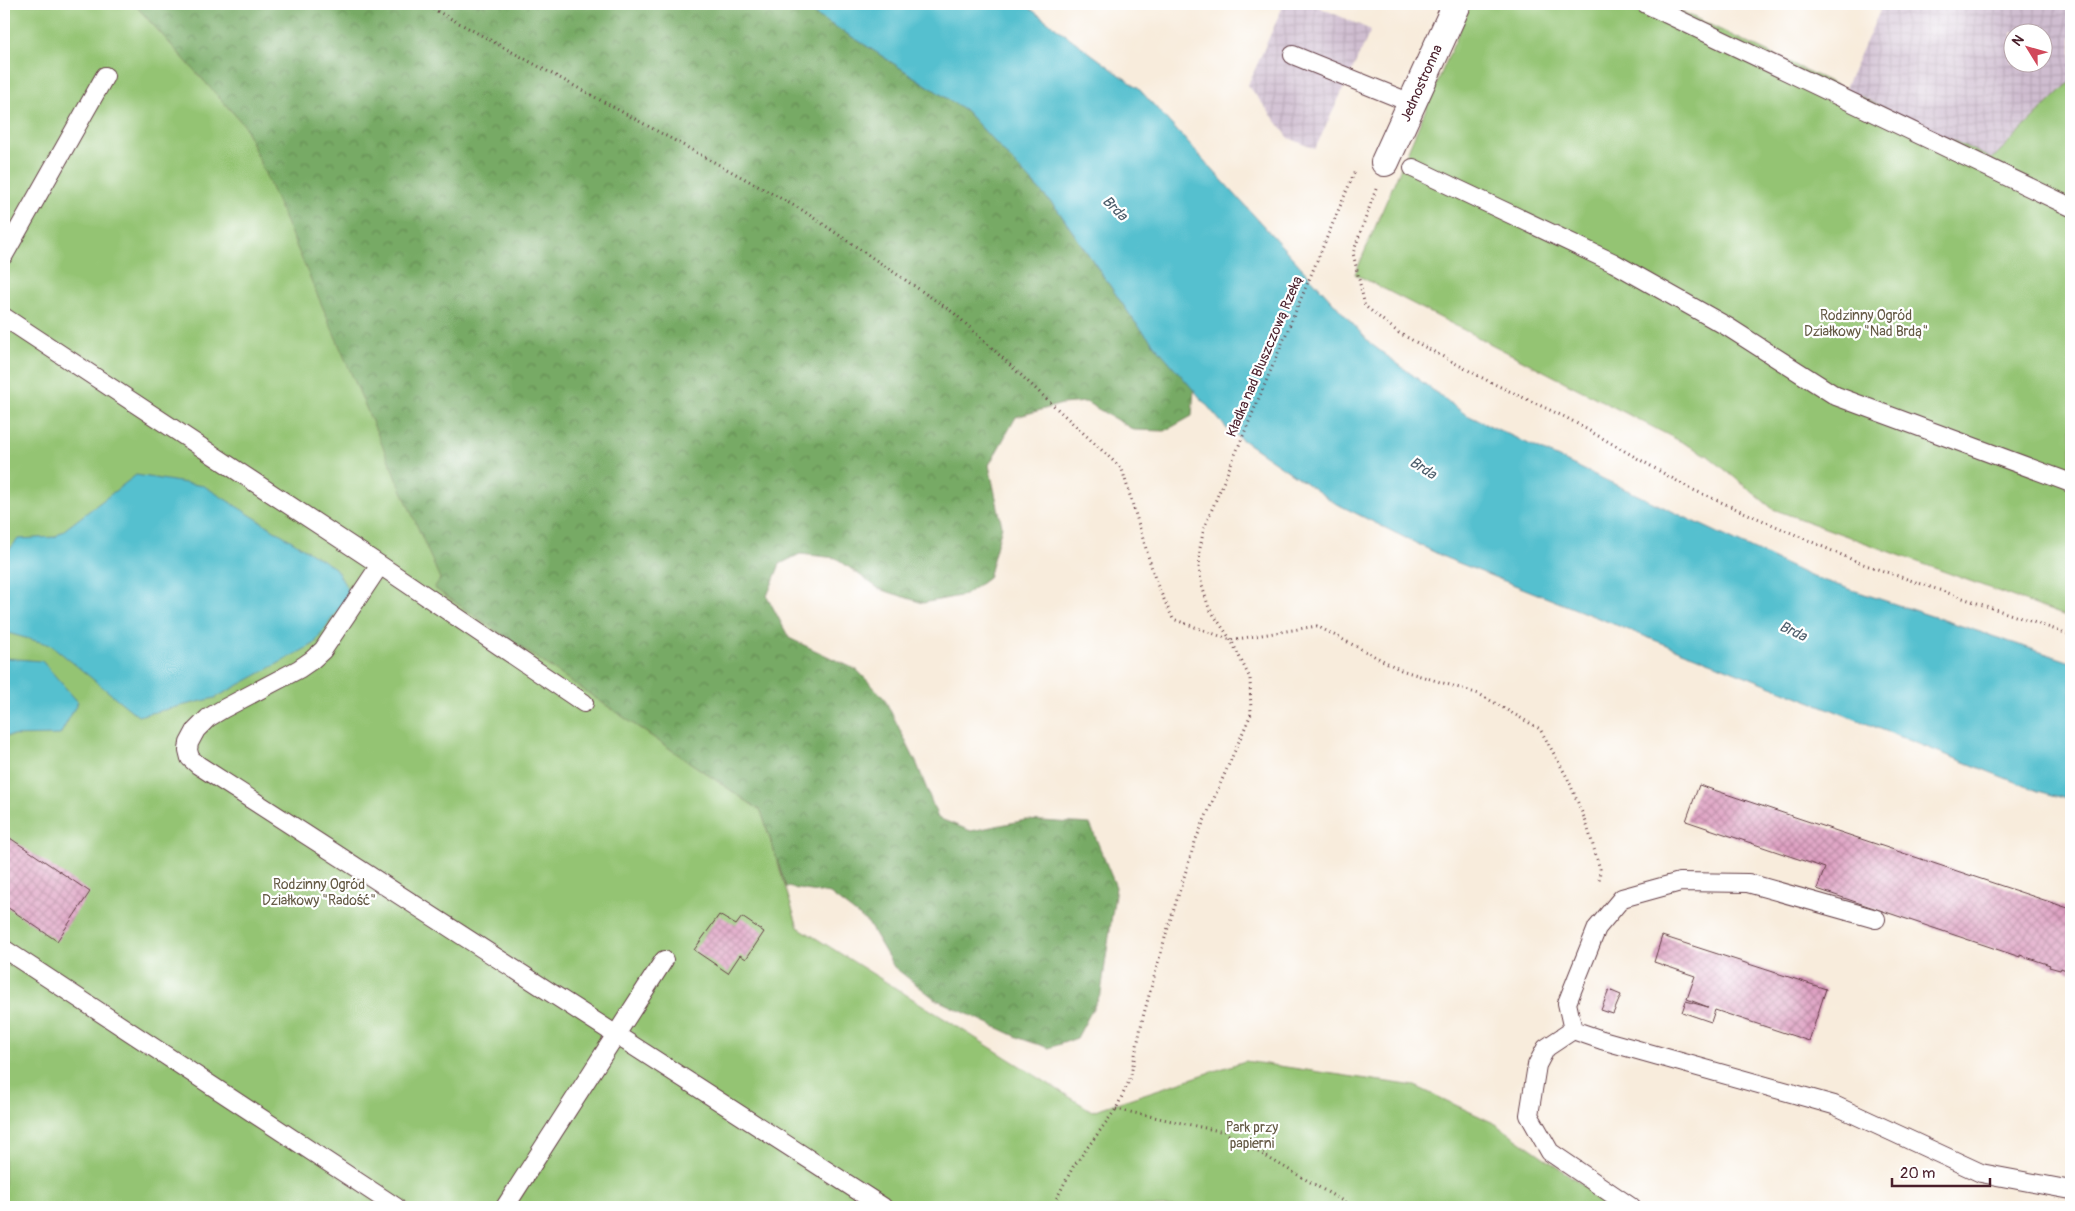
<svg xmlns="http://www.w3.org/2000/svg" width="2075" height="1211" viewBox="0 0 2075 1211" font-family="Pangolin,sans-serif">
	<style>
		.industrial { fill: url(#industrial-grid); fill-rule: evenodd }
		.forest { fill: url(#forest-crowns); stroke: #606448 }
		.green { fill: #94c473; stroke: #6f724f }
		.water { fill: #54c0cf; stroke: #4f707d }
		.building { fill: url(#building-cross-hatch) }
		.lines { fill: none; stroke-linecap: round; stroke-linejoin: round }
		.lane-casing { stroke: #643e46; stroke-width: 20 }
		.street-casing { stroke: #643e46; stroke-width: 30 }
		.path { stroke: #643e46; stroke-width: 3; stroke-dasharray: 1 4; stroke-linecap: butt }
		.lane { stroke: #fff; stroke-width: 18 }
		.street { stroke: #fff; stroke-width: 28 }
		.labels { text-anchor: middle; stroke-width: 4.5; stroke-linejoin: round; paint-order: stroke }
		.street-label { font-size: 14px; fill: #4a1f2b; stroke: #fff }
		.park-label { font-size: 14px; fill: #645944; stroke: #fff }
		.water-label { font-size: 15px; font-style: italic; fill: #4e5f6d; stroke: #fff }
	</style>
	<defs>
		<pattern id="industrial-grid" width="8" height="8" patternUnits="userSpaceOnUse" patternTransform="scale(1.25)"><rect width="8" height="8" fill="#cfbdd0"/><path d="M0 4h8M4 0v8" fill="none" stroke="#b3a2b3"/></pattern>
		<pattern id="forest-crowns" width="20" height="18" patternUnits="userSpaceOnUse" patternTransform="scale(1.25)"><rect width="20" height="18" fill="#77aa65"/><path d="M2 6a3 3 0 1 1 6 0M12 15a3 3 0 1 1 6 0" fill="none" stroke="#648a53"/></pattern>
		<pattern id="building-cross-hatch" width="8" height="8" patternUnits="userSpaceOnUse" patternTransform="scale(1.25)"><rect width="8" height="8" fill="#dea0c2"/><path d="M0 0l8 8M0 8l8-8" fill="none" stroke="#b6829e"/></pattern>
	</defs>
	<rect width="100%" height="100%" fill="#fff"/>
	<filter id="ink" filterUnits="userSpaceOnUse"><feTurbulence type="fractalNoise" baseFrequency=".02" numOctaves="2"/><feDisplacementMap in="SourceGraphic" scale="10" xChannelSelector="R" yChannelSelector="G"/><feConvolveMatrix kernelMatrix="1 2 1 2 8 2 1 2 1" color-interpolation-filters="sRGB"/></filter>
	<filter id="wash" filterUnits="userSpaceOnUse"><feTurbulence type="fractalNoise" baseFrequency=".0096" numOctaves="4" result="noise"/><feDisplacementMap in="SourceGraphic" scale="20" xChannelSelector="R" yChannelSelector="G"/><feGaussianBlur stdDeviation="1.12" result="paint"/><feColorMatrix in="noise" values="0 0 0 0 0 0 0 0 0 0 0 0 0 0 0 0 0 1.4 0 .05"/><feComposite in="paint" operator="in"/></filter>
	<g filter="url(#wash)">
		<rect width="100%" height="100%" fill="#f8ecdc"/>
		<!-- industrial -->
		<path class="industrial" d="M1284 4H1312L1371 30 1315 149 1289 138 1248 85Z
			M1883 4H2071V81L1992 160 1845 88ZM2012 32H2042V62H2012Z"/>
		<!-- forest -->
		<path class="forest" d="M134 4H798L862 43 965 110 1057 209 1135 322 1194 390 1192 416 1165 431 1134 430 1086 402 1062 404 1016 417 989 465 1002 526 988 578 965 595 923 603 879 589 836 558 800 554 780 564 767 596 789 638 857 670 884 698 917 764 938 818 971 831 1026 820 1090 824 1116 887 1101 993 1077 1038 1049 1048 1022 1039 935 999 894 967 868 923 830 894 786 887 761 811 434 588 244 125Z"/>
		<!-- green -->
		<path class="green" d="M4 4H134L244 125 440 579 434 588 761 811 798 927 1092 1111 1245 1061 1415 1086 1496 1124 1615 1207H4Z
			M1471 4H1666L1992 159 2071 81V618L1773 509 1707 455 1355 274Z"/>
		<!-- water -->
		<path class="water" d="M798 4H1024L1139 89 1371 344 1465 414 1810 576 2071 662V800L2038 791 1446 558 1335 503 1228 430 1135 322 1057 209 965 110 862 43Z
			M136 475 204 486 335 568 350 593 314 644 215 698 138 716 51 645 4 632V556L18 539 55 537Z
			M4 658 42 661 78 702 60 735 4 736Z"/>
		<g id="blocks">
			<!-- building -->
			<path class="building" d="M1699 785 2071 909V972L2061 968 2060 970 2049 967 2050 965 2020 955V957L1817 889 1825 868 1686 821Z
				M4 834 90 892 57 941 4 905Z
				M719 915 736 925 742 917 764 932 746 959 740 955 728 973 694 950Z
				M1662 936 1826 989 1809 1041 1715 1010 1711 1022 1682 1012 1686 1001 1708 1007 1687 999 1695 976 1654 962Z
				M1609 990 1621 995 1613 1014 1601 1010Z"/>
		</g>
	</g>
	<g filter="url(#ink)">
		<use href="#blocks" fill-opacity="0" stroke="#643e46" stroke-width="1"/>
		<g class="lines">
			<defs>
				<path id="lane" d="M1646 4 2071 207
					M1293 55 1411 103
					M1413 168 1614 263 1728 327 1836 396 2071 483
					M4 255 105 76
					M4 317 380 565 323 650 312 660 299 669 223 709 208 718 196 730 189 743 188 750 190 758 198 765 883 1207
					M380 565 584 703
					M1876 919 1748 883 1680 882 1622 898 1597 928 1567 1003 1573 1030 1602 1040 1834 1105 1981 1173 2071 1190
					M4 949 396 1207
					M1573 1030 1546 1048 1537 1065 1529 1115 1550 1152 1631 1207
					M505 1207 664 960"/>
				<path id="street" d="M1385 162 1457 4"/>
			</defs>
			<!-- lane casing -->
			<use href="#lane" class="lane-casing"/>
			<!-- street casing -->
			<use href="#street" class="street-casing"/>
			<!-- path -->
			<path class="path" d="M424 4 802 210 954 313 1122 469 1156 582 1173 619 1231 640 1317 626 1401 670 1479 694 1540 729 1568 779 1586 822 1600 869 1599 883
				M1376 189 1353 253 1365 306 1399 333 1490 382 1567 418 1691 489 1860 563 2071 635
				M1116 1109 1224 1132 1353 1207
				M1052 1207 1073 1167 1116 1109 1130 1079 1143 1017 1166 934 1196 839 1251 714 1250 678 1231 640 1209 608 1202 586 1199 568 1200 548 1204 528 1355 171"/>
			<!-- lane -->
			<use href="#lane" class="lane"/>
			<!-- street -->
			<use href="#street" class="street"/>
		</g>
	</g>
	<g class="labels">
		<!-- street labels -->
		<g class="street-label">
			<text transform="translate(1421 83) rotate(-66)" y="5">Jednostronna</text>
			<text transform="translate(1264 356) rotate(-67)" y="5">Kładka nad Bluszczową Rzeką</text>
		</g>
		<!-- park labels -->
		<g class="park-label">
			<text x="1866" y="320">Rodzinny Ogród<tspan x="1866" dy="16">Działkowy "Nad Brdą"</tspan></text>
			<text x="319" y="889">Rodzinny Ogród<tspan x="319" dy="16">Działkowy "Radość"</tspan></text>
			<text x="1252" y="1132">Park przy<tspan x="1252" dy="16">papierni</tspan></text>
		</g>
		<!-- water labels -->
		<g class="water-label">
			<text transform="translate(1115 208) rotate(45)" y="5">Brda</text>
			<text transform="translate(1423 468) rotate(32)" y="5">Brda</text>
			<text transform="translate(1793 631) rotate(25)" y="5">Brda</text>
		</g>
	</g>
	<!-- margin -->
	<rect width="2075" height="1211" fill="none" stroke="#fff" stroke-width="20"/>
	<!-- north arrow -->
	<g transform="translate(2028 48) rotate(307)"><circle r="24" fill="#ffffff" stroke="#b7a5aa"/>
	<path d="M0-4L9 19L0 12L-9 19Z" fill="#d1495b"/>
	<text y="-8" font-size="14" font-weight="bold" text-anchor="middle" fill="#4a1f2b">N</text>
	</g>
	<!-- scale -->
	<path d="M1892 1178v8h98v-8" fill="none" stroke="#4a1f2b" stroke-width="2.5"/>
	<text x="1900" y="1178" font-size="15" fill="#4a1f2b" stroke="#ffffff" stroke-width="4" paint-order="stroke">20 m</text>
</svg>
